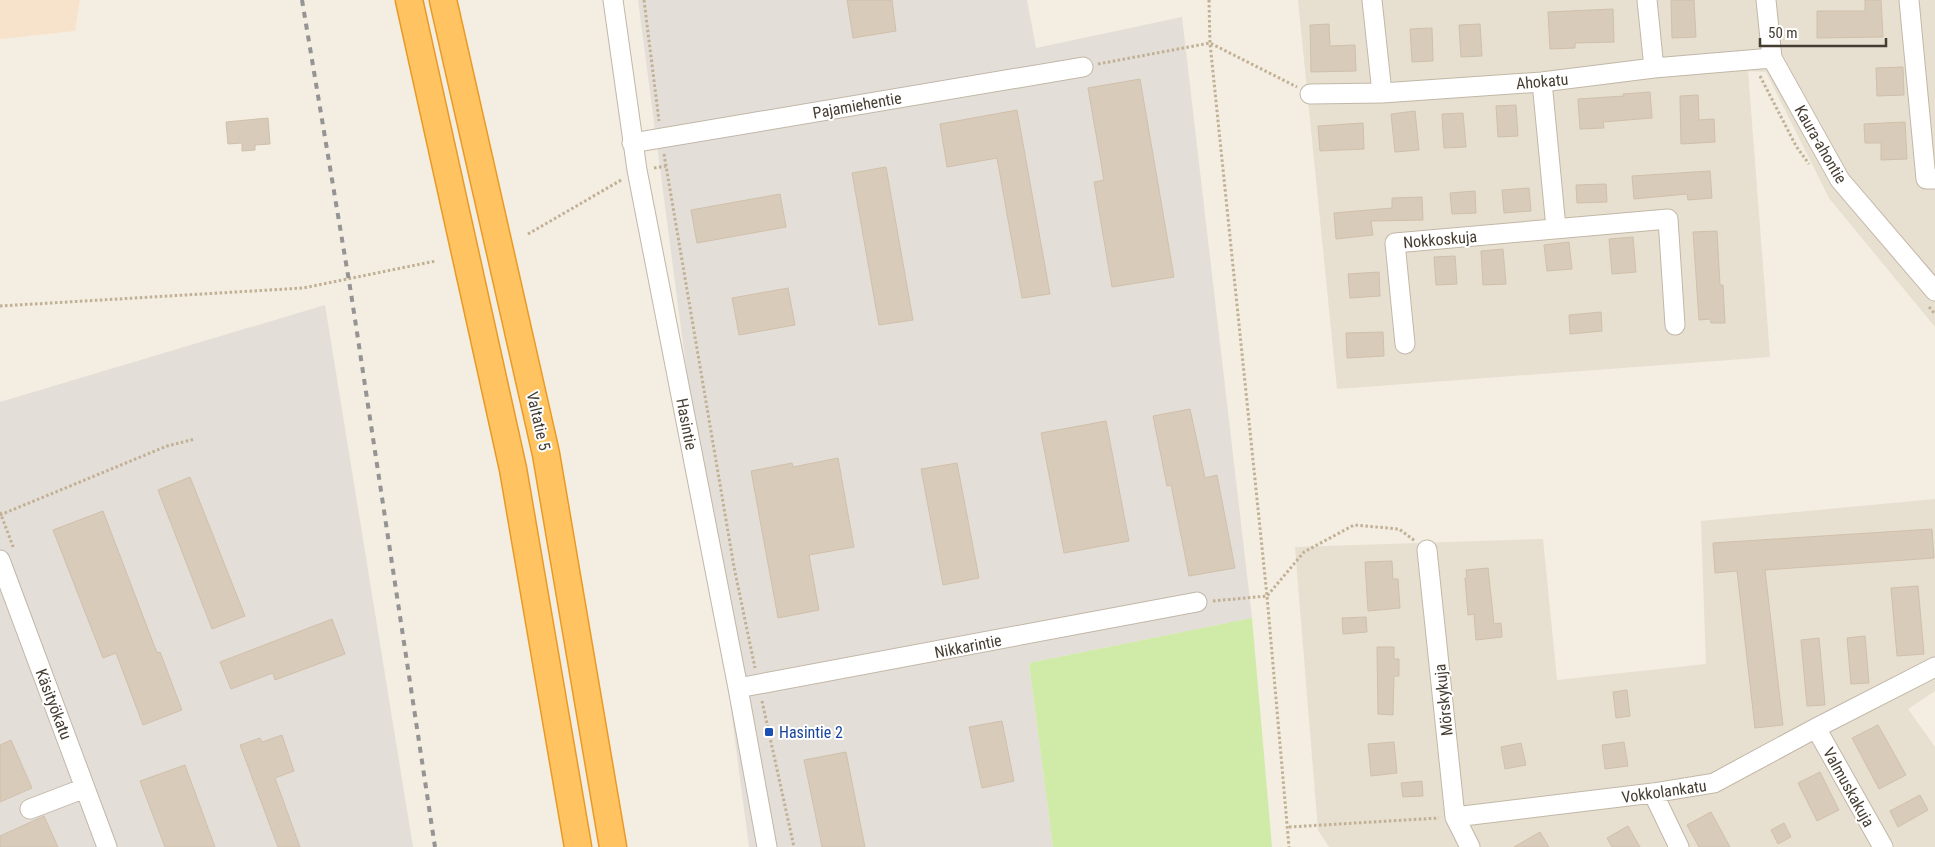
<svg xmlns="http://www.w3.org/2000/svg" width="1935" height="847" viewBox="0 0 1935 847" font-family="'Roboto Condensed',sans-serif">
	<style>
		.residential { fill: #e7dfd0 }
		.commercial { fill: #f7e3cb }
		.industrial { fill: #e4ded8 }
		.green { fill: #cfeba7 }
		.building { fill: #d8cbba; stroke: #d0c0aa }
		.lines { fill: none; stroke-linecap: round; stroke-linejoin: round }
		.minor-casing { stroke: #c2b7a7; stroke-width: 21 }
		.highway-casing { stroke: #e99a26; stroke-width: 29 }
		.path { stroke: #c2b094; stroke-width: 3; stroke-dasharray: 2.5 2.5; stroke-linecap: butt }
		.minor { stroke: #fff; stroke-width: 19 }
		.highway { stroke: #ffc461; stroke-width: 26 }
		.rail { stroke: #949494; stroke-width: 4; stroke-dasharray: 6 6; stroke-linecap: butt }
		.transit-dot { fill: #1a4fb4; stroke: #fff; stroke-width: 2 }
		.labels { text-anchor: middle; stroke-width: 4; stroke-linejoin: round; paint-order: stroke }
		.street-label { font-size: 16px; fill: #453d32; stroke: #fff }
		.transit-label { font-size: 16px; fill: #164399; stroke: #fff; text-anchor: start }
	</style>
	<rect width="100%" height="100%" fill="#f3ede2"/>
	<!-- residential -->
	<path class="residential" d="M1298 0H1935V327L1829 198 1766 72 1748 71 1770 357 1337 389Z
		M1935 499V691L1908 709 1935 747V847H1329L1318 830 1295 547 1543 539 1557 680 1706 664 1701 521Z"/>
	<!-- commercial -->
	<path class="commercial" d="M0 0H80L75 31 0 39Z"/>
	<!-- industrial -->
	<path class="industrial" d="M638 0H1027L1036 48 1182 17 1252 618 1029 663 1053 847H749Z
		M325 305 413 847H0V402Z"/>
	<!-- green -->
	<path class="green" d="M1252 618 1272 847H1053L1029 663Z"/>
	<!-- building -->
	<path class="building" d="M847 0H892L896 31 853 38Z
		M1671 0H1694L1696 37 1672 38Z
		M1865 0H1881L1883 37 1817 38V11H1865Z
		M1613 9 1614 42 1575 43V48L1550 49 1548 12Z
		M1329 24 1330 46 1355 45 1356 71 1311 72 1310 25Z
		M1480 24 1482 56 1461 57 1459 25Z
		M1432 28 1433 61 1412 62 1410 29Z
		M1903 67 1904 95 1877 96 1876 68Z
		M1140 79 1174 277 1112 287 1094 182 1104 180 1088 88Z
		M1650 92 1652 118 1603 122 1604 128 1580 129 1578 99 1624 96 1623 94Z
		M1698 95 1699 120 1714 119 1715 142 1681 144 1680 96Z
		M1516 105 1518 136 1498 137 1496 106Z
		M1017 110 1050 294 1022 298 997 158 947 167 940 124Z
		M1415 111 1419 150 1395 152 1391 114Z
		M1463 113 1466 147 1444 148 1442 114Z
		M268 118 270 144 255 145V150L242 151V143L228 144 226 122Z
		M1905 122 1907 159 1881 160V143H1865L1864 124Z
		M1363 123 1364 149 1320 151 1318 126Z
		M886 167 913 320 879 325 852 173Z
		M1710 171 1712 198 1688 200 1687 194 1634 199 1632 176Z
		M1606 184 1607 202 1577 203 1576 185Z
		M1529 188 1531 211 1504 213 1502 190Z
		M1475 191 1476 213 1452 214 1450 193Z
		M780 194 786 227 697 243 691 210Z
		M1422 197 1423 220 1371 221 1373 235 1336 239 1334 213 1392 208V198Z
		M1717 231 1720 285H1723L1725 323H1711L1710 319 1699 320 1693 232Z
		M1633 237 1636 272 1612 274 1609 239Z
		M1569 242 1572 269 1547 271 1544 245Z
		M1503 249 1506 284 1483 285 1481 251Z
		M1455 256 1457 284 1436 285 1434 257Z
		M1379 272 1380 296 1350 298 1348 274Z
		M788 288 795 325 739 335 732 298Z
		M1601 312 1602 331 1570 334 1569 315Z
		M1383 332 1384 356 1347 358 1346 333Z
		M1190 409 1205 478 1217 475 1235 568 1189 576 1171 485 1167 486 1153 416Z
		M1106 421 1129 541 1064 553 1041 433Z
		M838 458 854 547 809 555 819 610 778 618 751 471 792 463 793 467Z
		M957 463 979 578 943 585 921 469Z
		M190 477 245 616 212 629 158 490Z
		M103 511 157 653 160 652 182 710 143 725 116 653 103 658 53 530Z
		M1932 529 1934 558 1765 570 1783 725 1755 728 1737 571 1715 573 1713 543Z
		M1392 561 1393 579H1398L1400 608 1368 611 1365 562Z
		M1488 568 1494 624 1501 623 1502 637 1476 640 1474 614 1468 615 1465 578H1467L1466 570Z
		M1918 586 1924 654 1897 656 1891 588Z
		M1366 617 1367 632 1343 634 1342 618Z
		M332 619 345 654 275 680 273 673 231 689 220 662Z
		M1865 636 1869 683 1851 684 1847 638Z
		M1819 638 1825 705 1807 706 1801 640Z
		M1377 647H1394V659H1399V676H1394L1393 715 1378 714Z
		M1627 690 1630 716 1616 718 1613 692Z
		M1002 721 1014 781 982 788 969 727Z
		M1878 725 1906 775 1879 789 1852 738Z
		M282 735 294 771 275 778 300 847H278L240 745 260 738 262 742Z
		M11 740 32 788 0 802V745Z
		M1394 742 1397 773 1371 776 1368 744Z
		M1624 742 1628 766 1605 769 1602 745Z
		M1521 743 1526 765 1505 769 1501 747Z
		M846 752 865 847H822L804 760Z
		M185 765 215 847H165L140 781Z
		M1820 772 1839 810 1817 821 1798 783Z
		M1422 781 1423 796 1403 797 1401 783Z
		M1920 795 1928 810 1898 827 1890 811Z
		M1711 812 1730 847H1699L1687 825Z
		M44 816 58 847H0V836Z
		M1784 823 1791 837 1778 844 1771 830Z
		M1628 826 1640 847H1612L1607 838Z
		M1540 832 1549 847H1514Z"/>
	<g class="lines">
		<defs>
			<path id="minor" d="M613 0 637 170 738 688 767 847
				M1372 0 1382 93
				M1647 0 1654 68
				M1766 0 1772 58 1840 180 1935 291
				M1909 0 1926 179H1935
				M1542 82 1556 228
				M1310 94 1382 93 1542 82 1654 68 1772 58
				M632 143 1083 67
				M1405 344 1395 243 1668 219 1675 325
				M1427 550 1455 817 1470 847
				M0 560 107 847
				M738 688 1197 602
				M1816 728 1883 847
				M1653 793 1679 847
				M30 809 85 788
				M1455 817 1653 793 1714 783 1816 728 1935 667"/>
			<path id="highway" d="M409 0 513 469 578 847
				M443 0 546 454 613 847"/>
		</defs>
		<!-- minor casing -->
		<use href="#minor" class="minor-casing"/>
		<!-- highway casing -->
		<use href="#highway" class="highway-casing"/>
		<!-- path -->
		<path class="path" d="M644 0 659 121
			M1209 0 1210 43 1267 596 1289 847
			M1098 64 1210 43 1297 87
			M1760 76 1796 146 1809 164
			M664 154 734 567 755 668
			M654 168 666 166
			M528 234 623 179
			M0 306 303 288 436 261
			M1929 307 1935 314
			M0 512 14 549
			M0 515 167 446 195 439
			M1213 601 1267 596 1304 552 1354 525 1399 529 1415 541
			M762 701 794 847
			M1289 827 1439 818"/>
		<!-- minor -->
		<use href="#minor" class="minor"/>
		<!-- highway -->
		<use href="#highway" class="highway"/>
		<!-- rail -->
		<path class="rail" d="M302 0 351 293 435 847"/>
	</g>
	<!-- markers -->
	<rect class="transit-dot" x="764" y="727" width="10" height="10" rx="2.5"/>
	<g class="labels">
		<!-- street labels -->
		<g class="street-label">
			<text transform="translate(1542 81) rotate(-5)" y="6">Ahokatu</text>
			<text transform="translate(857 105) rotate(-10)" y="6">Pajamiehentie</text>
			<text transform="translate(1821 144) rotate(60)" y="6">Kaura-ahontie</text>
			<text transform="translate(1440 239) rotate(-5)" y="6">Nokkoskuja</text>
			<text transform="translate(539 421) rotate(77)" y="6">Valtatie 5</text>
			<text transform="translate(687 424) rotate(79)" y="6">Hasintie</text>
			<text transform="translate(968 646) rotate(-11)" y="6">Nikkarintie</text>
			<text transform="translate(1443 700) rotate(-96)" y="6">Mörskykuja</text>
			<text transform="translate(54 704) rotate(69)" y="6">Käsityökatu</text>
			<text transform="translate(1849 787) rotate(61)" y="6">Valmuskakuja</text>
			<text transform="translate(1664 791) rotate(-8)" y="6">Vokkolankatu</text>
		</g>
		<!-- transit labels -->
		<g class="transit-label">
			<text x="779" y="738">Hasintie 2</text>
		</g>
	</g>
	<!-- scale -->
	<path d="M1760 38v8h126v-8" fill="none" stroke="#453d32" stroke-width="2.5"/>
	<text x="1768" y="38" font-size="15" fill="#453d32" stroke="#ffffff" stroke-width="4" paint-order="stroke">50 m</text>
</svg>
